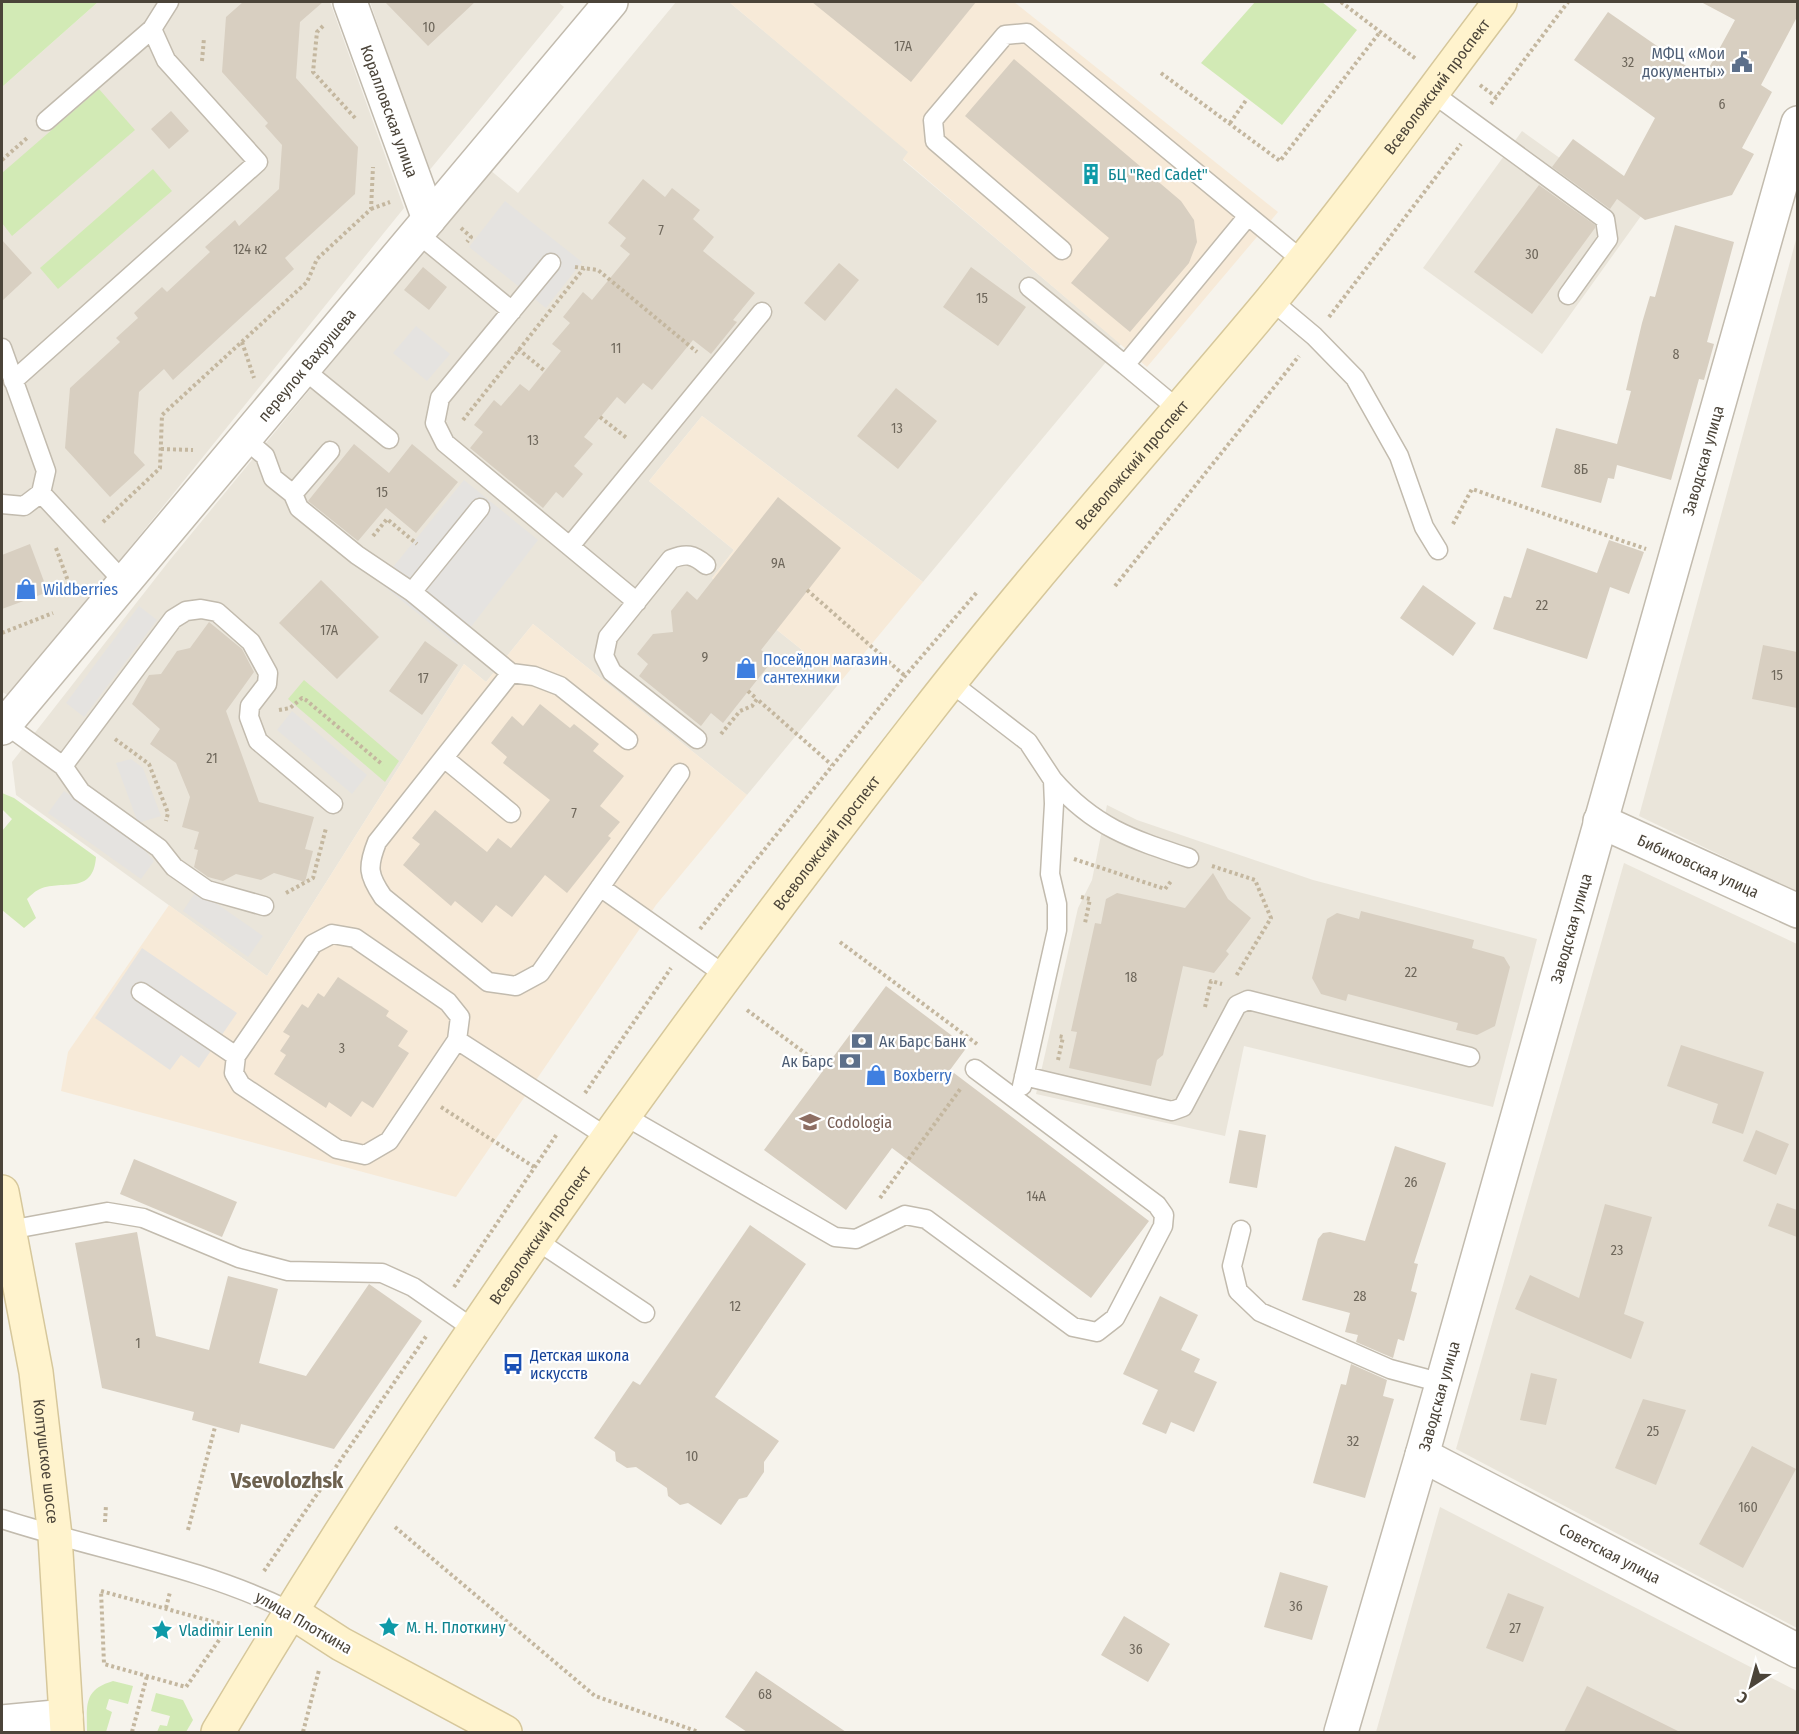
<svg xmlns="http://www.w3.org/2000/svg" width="1799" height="1734" viewBox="0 0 1799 1734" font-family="'Fira Sans Condensed',sans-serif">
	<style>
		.residential { fill: #eae5da }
		.commercial { fill: #f7ead8 }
		.green { fill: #d2eab5 }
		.parking { fill: #e5e3e0 }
		.building { fill: #d8cfc1 }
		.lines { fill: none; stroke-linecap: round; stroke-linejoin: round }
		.lane-casing { stroke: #c2bbae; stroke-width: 21 }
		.street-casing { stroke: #c2bbae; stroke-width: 36 }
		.secondary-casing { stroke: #d6c79b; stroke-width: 36 }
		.path { stroke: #c4b79f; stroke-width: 4; stroke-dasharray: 3 3; stroke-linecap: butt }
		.lane { stroke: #fff; stroke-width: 18 }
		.street { stroke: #fff; stroke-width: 33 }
		.secondary { stroke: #fff3cd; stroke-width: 33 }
		.labels { text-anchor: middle; stroke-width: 4.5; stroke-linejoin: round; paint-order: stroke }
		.number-label { font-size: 14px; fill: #6e675b }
		.service-label { font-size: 16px; fill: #4e5e75; stroke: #fff; text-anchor: end }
		.street-label { font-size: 16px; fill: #4b4439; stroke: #fff }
		.culture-label { font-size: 16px; fill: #0d838f; stroke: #fff; text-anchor: start }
		.shop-label { font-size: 16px; fill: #366cbe; stroke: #fff; text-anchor: start }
		.education-label { font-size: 16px; fill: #785e54; stroke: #fff; text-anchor: start }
		.transit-label { font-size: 16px; fill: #164399; stroke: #fff; text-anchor: start }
		.district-label { font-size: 22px; font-weight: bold; fill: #6e6250; stroke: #fff }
	</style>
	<rect width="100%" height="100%" fill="#f6f3ec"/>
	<!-- residential -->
	<path class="residential" d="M98 2H330L404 208 10 696 2 692V87Z
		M370 2H558L564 7 428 172Z
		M676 2H729L909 152 903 160 1121 344 923 582 702 416 649 481 734 550 712 578 841 681 747 795 533 624 486 682 464 664 267 976 16 795 12 762 169 561 490 170 518 193Z
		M1522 131 1641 216 1542 354 1423 268Z
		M1797 236V892L1639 816Z
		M1107 805 1137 820 1313 880 1537 939 1493 1107 1244 1046 1225 1136 1036 1094 1078 908 1092 880Z
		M1624 863 1797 944V1628L1456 1449Z
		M1440 1507 1797 1691V1732H1376Z"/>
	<!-- commercial -->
	<path class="commercial" d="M729 2H1014L1278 212 1147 367 903 159 908 152Z
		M702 416 923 582 841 681 712 578 734 550 649 481Z
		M533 624 747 795 656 905 456 1197 61 1091 68 1052 169 905 267 976 464 664 486 682Z"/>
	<!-- green -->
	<path class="green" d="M2 2H98L2 87Z
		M1255 2H1322L1357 30 1282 125 1201 63Z
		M99 89 135 130 12 236 2 223V173Z
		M153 169 172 191 58 289 40 268Z
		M304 680 399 761 385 782 288 699Z
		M2 793 14 798 96 857C93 897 61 878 38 890 34 892 30 896 27 899L36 918 24 928 2 910V831L12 819 2 809Z
		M113 1681 133 1686 128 1704 109 1699 106 1709 112 1712 106 1732H87C87 1705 83 1690 113 1681Z
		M156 1693 183 1700 193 1720 186 1732H157L160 1725 167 1726 170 1716 151 1711Z"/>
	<!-- parking -->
	<path class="parking" d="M505 201 582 262 546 308 469 247Z
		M416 326 450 354 427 381 393 353Z
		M464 480 538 540 457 645 380 583Z
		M139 606 157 620 84 717 66 703Z
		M292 711 367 775 352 794 277 730Z
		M131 759 143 768 161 816 138 823 116 763Z
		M64 791 141 846 154 861 141 879 48 813Z
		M197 890 263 936 248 957 183 911Z
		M142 948 237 1013 199 1068 181 1055 170 1070 95 1018Z"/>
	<!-- building -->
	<path class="building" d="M243 2H323L300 22 296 78 358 147 355 194 285 258 294 269 173 380 164 369 139 392 134 453 145 465 110 497 65 448 70 388 120 342 116 338 138 318 134 313 162 287 167 292 210 252 205 247 235 220 239 226 279 189 282 145 265 126 268 123 222 72 226 17Z
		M385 2H475L428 46Z
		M812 2H976L911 82Z
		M1701 2H1797V17L1761 85 1772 92 1742 148 1754 154 1732 195 1645 220 1617 199 1610 209 1552 167 1573 139 1624 176 1655 118 1574 60 1608 12 1696 73 1697 70 1705 75 1735 20Z
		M1014 59 1181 201 1194 220 1197 242 1189 263 1130 332 1071 283 1109 238 965 116Z
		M171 111 189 131 169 149 151 129Z
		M643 179 665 197 672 188 700 210 693 219 714 237 703 251 755 293 733 320 737 322 711 354 693 340 652 390 643 383 625 404 617 397 584 437 593 444 574 466 583 474 563 498 556 492 543 508 470 448 483 432 474 425 494 400 501 406 520 384 529 391 561 351 552 344 570 323 563 317 583 292 592 300 630 254 620 246 626 238 608 223Z
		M1539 185 1595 225V228L1532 314 1474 272Z
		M1675 225 1734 242 1707 342 1714 344 1704 380 1699 379 1671 480 1617 465 1614 479 1608 478 1601 503 1541 487 1556 428 1617 444 1631 391 1626 390 1642 323 1650 296 1655 297Z
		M2 240 32 273 2 301Z
		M839 263 859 280 825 321 804 303Z
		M423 267 447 287 429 310 404 290Z
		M971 267 1026 307 998 346 943 307Z
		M896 388 937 421 898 469 857 436Z
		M354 444 389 473 412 444 458 482 416 533 386 508 358 541 308 501Z
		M778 497 841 548 761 650 773 660 723 723 711 713 701 726 639 676 648 664 637 654 653 634 673 632 671 611 687 591 697 600Z
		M1609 540 1644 552 1629 594 1610 587 1587 659 1493 629 1504 596 1511 598 1527 548 1597 573Z
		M30 544 48 592 2 609V555Z
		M321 580 379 637 337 679 279 623Z
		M1423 585 1476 623 1453 656 1400 618Z
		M209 622 242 649 254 672 226 711 259 802 314 817 305 849 313 851 305 882 274 873 261 880 236 874 223 881 208 877 194 867 198 850 194 849 199 832 182 827 190 797 176 763 150 744 160 729 132 704 149 675 161 674 177 651 190 648Z
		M425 641 458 665 422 715 389 691Z
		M1763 645 1797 652V708L1752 699Z
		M540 704 570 728 574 724 599 744 593 751 624 776 600 806 620 822 608 836 611 838 567 893 545 875 512 917 496 905 482 923 455 901 451 906 403 865 420 844 412 838 435 810 487 852 498 838 511 848 550 800 503 763 507 757 491 743 512 716 523 726Z
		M1213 873 1228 899 1251 918 1226 951 1229 954 1214 973 1183 966 1163 1055 1157 1060 1151 1086 1069 1068 1077 1032 1071 1031 1095 923 1101 924 1106 899 1117 893 1185 908Z
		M1361 911 1474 940 1472 948 1504 957 1510 967 1495 1026 1477 1035 1456 1030 1458 1023 1348 994 1346 1001 1321 994 1312 978 1327 919 1337 913 1359 919Z
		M338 977 389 1011 386 1016 408 1031 398 1046 409 1053 392 1079 373 1108 362 1101 351 1117 329 1102 326 1108 274 1074 286 1055 280 1051 290 1036 283 1032 302 1004 308 1008 318 993 324 997Z
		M886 986 967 1047 950 1070 1149 1221 1091 1298 892 1148 846 1210 764 1150Z
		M1681 1045 1764 1072 1743 1134 1712 1123 1718 1104 1667 1086Z
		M1239 1130 1266 1135 1257 1188 1229 1183Z
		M1756 1130 1789 1144 1776 1175 1743 1161Z
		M1395 1146 1446 1163 1414 1263 1418 1264 1411 1291 1417 1293 1404 1341 1398 1339 1393 1358 1356 1342 1358 1335 1345 1332 1350 1313 1302 1300 1318 1239 1323 1233 1330 1232 1365 1241Z
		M134 1159 237 1202 222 1237 120 1194Z
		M1777 1203 1797 1210V1237L1768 1226Z
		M1605 1204 1652 1217 1624 1314 1644 1322 1631 1359 1515 1309 1530 1275 1579 1298Z
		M750 1225 806 1264 715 1397 779 1441 764 1462V1472L747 1497 739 1499 721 1525 688 1503 680 1505 668 1496 667 1488 636 1467 627 1468 616 1461 615 1452 594 1438 633 1381 640 1385Z
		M137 1232 156 1336 209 1350 228 1276 278 1289 259 1363 306 1376 369 1284 422 1321 334 1449 241 1424 239 1433 192 1420 194 1412 102 1388 75 1243Z
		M1160 1296 1198 1315 1181 1350 1200 1359 1194 1372 1217 1382 1194 1432 1171 1422 1166 1434 1142 1424 1158 1390 1123 1374Z
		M1351 1364 1387 1380 1383 1396 1394 1399 1365 1498 1313 1483 1341 1384 1346 1385Z
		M1531 1373 1557 1379 1546 1425 1520 1420Z
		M1643 1399 1686 1410 1656 1485 1615 1468Z
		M1752 1446 1796 1469 1743 1568 1699 1544Z
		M1280 1572 1328 1586 1312 1640 1264 1627Z
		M1508 1593 1544 1607 1523 1662 1486 1648Z
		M1124 1616 1170 1644 1148 1682 1101 1655Z
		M756 1671 846 1732H747L725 1717Z
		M1587 1686 1680 1732H1564Z"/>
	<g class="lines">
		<defs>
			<path id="lane" d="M1431 92 1605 219 1608 239 1568 295
				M46 121 152 29
				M417 233 512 311
				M1062 250 935 141 933 120 1005 35 1027 33 1303 261
				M551 263 440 398 435 423 445 443 637 602
				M1029 287 1125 365
				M1271 300 1314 336 1355 378 1399 456 1424 527 1438 550
				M2 348 46 471 41 493 24 506 2 504
				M303 369 389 439
				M13 381 258 162 166 60 152 29 169 2
				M1179 410 1125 365 1248 216
				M245 439 265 456 273 478 293 494 299 508 357 555 412 592 511 673 534 676 560 686 628 740
				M41 493 124 582
				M293 494 330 451
				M570 546 762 312
				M412 592 480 508
				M511 673 377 842C367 867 368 875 383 897L488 982 516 986 540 973 680 773
				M950 682 1028 742 1053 780 1054 804 1050 874 1057 904V930L1022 1086
				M5 724 63 766 81 792 159 848 174 867 207 890 264 906
				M697 739 612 672 604 656 608 637 671 559C686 553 693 554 706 565
				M444 758 511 813
				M63 766 173 619 186 611 201 609 217 612 251 642 268 673 267 684 250 706 249 717 258 741 333 804
				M1053 780C1094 827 1131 839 1189 858
				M600 887 725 975
				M332 934 355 938 448 1002 460 1017 457 1040 389 1141 365 1155 337 1149 241 1085 234 1073 236 1056 313 944Z
				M141 992 236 1056
				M457 1040 607 1137
				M1024 1076 1172 1111 1183 1107 1237 1005 1248 1000 1470 1057
				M623 1115 835 1237 856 1239 905 1215 926 1219 1073 1327 1097 1332 1115 1318 1163 1226 1164 1215 1157 1205 975 1069
				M9 1230 107 1212 143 1218 239 1258 288 1271 382 1273 413 1287 475 1330
				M1241 1230 1232 1266 1238 1291 1260 1312 1390 1369 1442 1383
				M536 1240 645 1313
				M2 1519C97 1550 199 1566 290 1611"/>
			<g id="street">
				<path id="s1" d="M350 2 429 219"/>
				<path id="s2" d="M2 728 611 2"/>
				<path id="s3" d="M1600 821 1798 911"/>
				<path id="s4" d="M1422 1455 1798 1651"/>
				<path d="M2 1722 66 1716"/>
				<path id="s5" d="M1341 1732 1422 1455 1798 123"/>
			</g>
			<g id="secondary">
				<path id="s6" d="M2 1192 36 1372 55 1536 67 1732"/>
				<path d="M290 1611 341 1644 505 1732"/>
				<path id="s7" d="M218 1732C428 1378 669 1043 922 718 1032 576 1154 441 1269 303 1350 205 1424 102 1500 2"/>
			</g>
		</defs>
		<!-- lane casing -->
		<use href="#lane" class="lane-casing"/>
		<!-- street casing -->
		<use href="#street" class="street-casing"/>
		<!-- secondary casing -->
		<use href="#secondary" class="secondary-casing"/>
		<!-- path -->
		<path class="path" d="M1341 2 1416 59
			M323 26 317 32 313 72 356 119
			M202 61 204 38
			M1161 73 1280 161 1380 32
			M1480 85 1496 97
			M1491 104 1568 2
			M1230 123 1247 99
			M2 160 27 138
			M371 209 390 202
			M461 228 471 237 467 242
			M575 267 598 270 697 352
			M1329 317 1461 144
			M242 342 254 378
			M518 349 545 371
			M600 417 628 439
			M463 420 584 268
			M161 449 193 450
			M103 522 160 468 162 415 307 282 317 259 371 209 373 167
			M1453 524 1472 489 1646 549
			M373 536 387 519 417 544
			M56 548 72 592
			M1115 586 1299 356
			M807 590 905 676
			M2 633 53 613
			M748 691 757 699
			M279 710 290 708 302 698 306 700 383 765
			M721 734 740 711 752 706 757 699 832 765
			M115 739 149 764 168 813 166 821
			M1074 859 1165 889 1172 880
			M1212 866 1255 880 1271 918 1236 976
			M286 893 313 878 326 828
			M1081 897 1090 899 1085 923
			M700 929 905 676 978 591
			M840 942 977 1044
			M1205 1007 1211 981 1222 984
			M747 1010 825 1068
			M1058 1060 1063 1037 1058 1036
			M585 1093 671 968
			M441 1107 534 1167
			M880 1198 961 1088
			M454 1287 557 1134
			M105 1522 106 1505
			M395 1527 595 1696 699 1732
			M188 1530 215 1427
			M264 1571 427 1335
			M101 1591 229 1626 186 1687 104 1664Z
			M166 1608 170 1592
			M132 1732 147 1676
			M303 1732 319 1670"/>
		<!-- lane -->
		<use href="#lane" class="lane"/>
		<!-- street -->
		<use href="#street" class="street"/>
		<!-- secondary -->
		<use href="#secondary" class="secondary"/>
	</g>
	<!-- icons -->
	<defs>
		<symbol id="civic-bare" viewBox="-9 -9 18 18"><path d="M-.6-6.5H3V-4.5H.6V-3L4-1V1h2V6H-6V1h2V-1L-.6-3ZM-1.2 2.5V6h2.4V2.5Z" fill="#5c6f8a" stroke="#fff" stroke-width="2.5" paint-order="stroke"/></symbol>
		<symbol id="building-bare" viewBox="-9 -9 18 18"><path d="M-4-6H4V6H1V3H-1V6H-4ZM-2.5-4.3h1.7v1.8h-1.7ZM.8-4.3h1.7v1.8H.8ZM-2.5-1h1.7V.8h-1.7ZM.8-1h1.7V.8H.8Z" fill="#0f9aa8" stroke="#fff" stroke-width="2.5" paint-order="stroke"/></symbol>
		<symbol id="shop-bare" viewBox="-9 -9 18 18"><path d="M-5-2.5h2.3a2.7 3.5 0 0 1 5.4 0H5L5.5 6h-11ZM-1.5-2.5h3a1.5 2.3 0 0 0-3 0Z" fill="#3f7fe0" stroke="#fff" stroke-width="2.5" paint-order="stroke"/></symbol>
		<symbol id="bank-bare" viewBox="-9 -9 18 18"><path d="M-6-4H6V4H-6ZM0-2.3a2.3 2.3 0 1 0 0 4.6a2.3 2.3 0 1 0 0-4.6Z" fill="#5c6f8a" stroke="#fff" stroke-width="2.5" paint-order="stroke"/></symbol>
		<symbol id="school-bare" viewBox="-9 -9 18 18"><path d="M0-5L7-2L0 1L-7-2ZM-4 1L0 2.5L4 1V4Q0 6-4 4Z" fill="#8d6e63" stroke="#fff" stroke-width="2.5" paint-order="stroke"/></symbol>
		<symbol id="bus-bare" viewBox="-9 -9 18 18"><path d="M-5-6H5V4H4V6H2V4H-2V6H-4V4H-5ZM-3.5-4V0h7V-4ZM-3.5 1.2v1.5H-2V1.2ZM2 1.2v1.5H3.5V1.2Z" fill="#1a4fb4" stroke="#fff" stroke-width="2.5" paint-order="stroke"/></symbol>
		<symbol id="sight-bare" viewBox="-9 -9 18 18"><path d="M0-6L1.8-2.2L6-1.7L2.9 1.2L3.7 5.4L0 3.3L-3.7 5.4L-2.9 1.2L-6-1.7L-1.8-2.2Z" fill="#0f9aa8" stroke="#fff" stroke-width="2.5" paint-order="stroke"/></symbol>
	</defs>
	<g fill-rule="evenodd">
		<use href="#civic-bare" x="1727" y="47" width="30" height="30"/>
		<use href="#building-bare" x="1076" y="159" width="30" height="30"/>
		<use href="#shop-bare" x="11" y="574" width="30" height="30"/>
		<use href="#shop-bare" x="731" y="653" width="30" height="30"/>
		<use href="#bank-bare" x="847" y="1026" width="30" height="30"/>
		<use href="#bank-bare" x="835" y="1046" width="30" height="30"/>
		<use href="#shop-bare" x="861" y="1060" width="30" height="30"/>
		<use href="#school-bare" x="795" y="1107" width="30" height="30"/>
		<use href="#bus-bare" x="498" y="1349" width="30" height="30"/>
		<use href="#sight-bare" x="374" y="1612" width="30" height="30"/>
		<use href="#sight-bare" x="147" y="1615" width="30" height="30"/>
	</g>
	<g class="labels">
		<!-- number labels -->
		<g class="number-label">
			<text x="429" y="32">10</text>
			<text x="903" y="51">17А</text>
			<text x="1628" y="67">32</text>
			<text x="1722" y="109">6</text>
			<text x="661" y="235">7</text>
			<text x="250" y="254">124 к2</text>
			<text x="1532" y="259">30</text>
			<text x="982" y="303">15</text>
			<text x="616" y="353">11</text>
			<text x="1676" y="359">8</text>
			<text x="897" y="433">13</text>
			<text x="533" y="445">13</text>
			<text x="1581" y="474">8Б</text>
			<text x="382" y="497">15</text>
			<text x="778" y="568">9А</text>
			<text x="1542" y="610">22</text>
			<text x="329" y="635">17А</text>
			<text x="705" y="662">9</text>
			<text x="1777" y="680">15</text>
			<text x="423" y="683">17</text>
			<text x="212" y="763">21</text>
			<text x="574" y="818">7</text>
			<text x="1411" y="977">22</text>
			<text x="1131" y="982">18</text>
			<text x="342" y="1053">3</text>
			<text x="1411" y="1187">26</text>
			<text x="1036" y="1201">14А</text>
			<text x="1617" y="1255">23</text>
			<text x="1360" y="1301">28</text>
			<text x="735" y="1311">12</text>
			<text x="138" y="1348">1</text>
			<text x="1653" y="1436">25</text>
			<text x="1353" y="1446">32</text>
			<text x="692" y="1461">10</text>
			<text x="1748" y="1512">160</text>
			<text x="1296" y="1611">36</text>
			<text x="1515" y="1633">27</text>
			<text x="1136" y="1654">36</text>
			<text x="765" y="1699">68</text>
		</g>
		<!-- service labels -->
		<g class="service-label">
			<text x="1725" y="59">МФЦ «Мои<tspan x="1725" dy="18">документы»</tspan></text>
			<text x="879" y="1047" text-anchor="start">Ак Барс Банк</text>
			<text x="833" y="1067">Ак Барс</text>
		</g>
		<!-- street labels -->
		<g class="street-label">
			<text dy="6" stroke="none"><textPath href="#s7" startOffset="2050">Всеволожский проспект</textPath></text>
			<text dy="6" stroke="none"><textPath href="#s1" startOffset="116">Коралловская улица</textPath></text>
			<text dy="6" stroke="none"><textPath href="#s2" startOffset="474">переулок Вахрушева</textPath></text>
			<text dy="6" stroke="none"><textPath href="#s5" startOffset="1322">Заводская улица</textPath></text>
			<text dy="6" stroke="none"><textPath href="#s7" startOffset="1564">Всеволожский проспект</textPath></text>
			<text dy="6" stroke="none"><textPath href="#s7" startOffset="1078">Всеволожский проспект</textPath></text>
			<text dy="6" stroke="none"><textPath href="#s3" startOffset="108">Бибиковская улица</textPath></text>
			<text dy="6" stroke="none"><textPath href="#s5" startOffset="836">Заводская улица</textPath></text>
			<text dy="6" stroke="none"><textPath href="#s7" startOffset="592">Всеволожский проспект</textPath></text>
			<text dy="6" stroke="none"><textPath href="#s5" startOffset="350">Заводская улица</textPath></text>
			<text dy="6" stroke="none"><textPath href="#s6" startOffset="273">Колтушское шоссе</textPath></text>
			<text dy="6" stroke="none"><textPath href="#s4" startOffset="212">Советская улица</textPath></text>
			<text transform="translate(304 1622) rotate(30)" y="6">улица Плоткина</text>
		</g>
		<!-- culture labels -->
		<g class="culture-label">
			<text x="1108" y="180">БЦ "Red Cadet"</text>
			<text x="406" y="1633">М. Н. Плоткину</text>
			<text x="179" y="1636">Vladimir Lenin</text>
		</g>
		<!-- shop labels -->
		<g class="shop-label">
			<text x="43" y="595">Wildberries</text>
			<text x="763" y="665">Посейдон магазин<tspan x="763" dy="18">сантехники</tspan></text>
			<text x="893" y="1081">Boxberry</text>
		</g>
		<!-- education labels -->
		<g class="education-label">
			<text x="827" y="1128">Codologia</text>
		</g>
		<!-- transit labels -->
		<g class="transit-label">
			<text x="530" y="1361">Детская школа<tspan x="530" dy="18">искусств</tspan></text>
		</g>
		<!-- district labels -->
		<g class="district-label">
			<text x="287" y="1488">Vsevolozhsk</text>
		</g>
	</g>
	<!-- border -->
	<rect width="1799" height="1734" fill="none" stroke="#4b4439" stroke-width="6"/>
	<!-- north arrow -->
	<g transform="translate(1751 1686) rotate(216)" stroke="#ffffff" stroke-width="4.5" paint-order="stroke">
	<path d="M0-4.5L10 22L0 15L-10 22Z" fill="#4b4439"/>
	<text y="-9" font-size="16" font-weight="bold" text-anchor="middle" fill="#4b4439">С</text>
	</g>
</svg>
